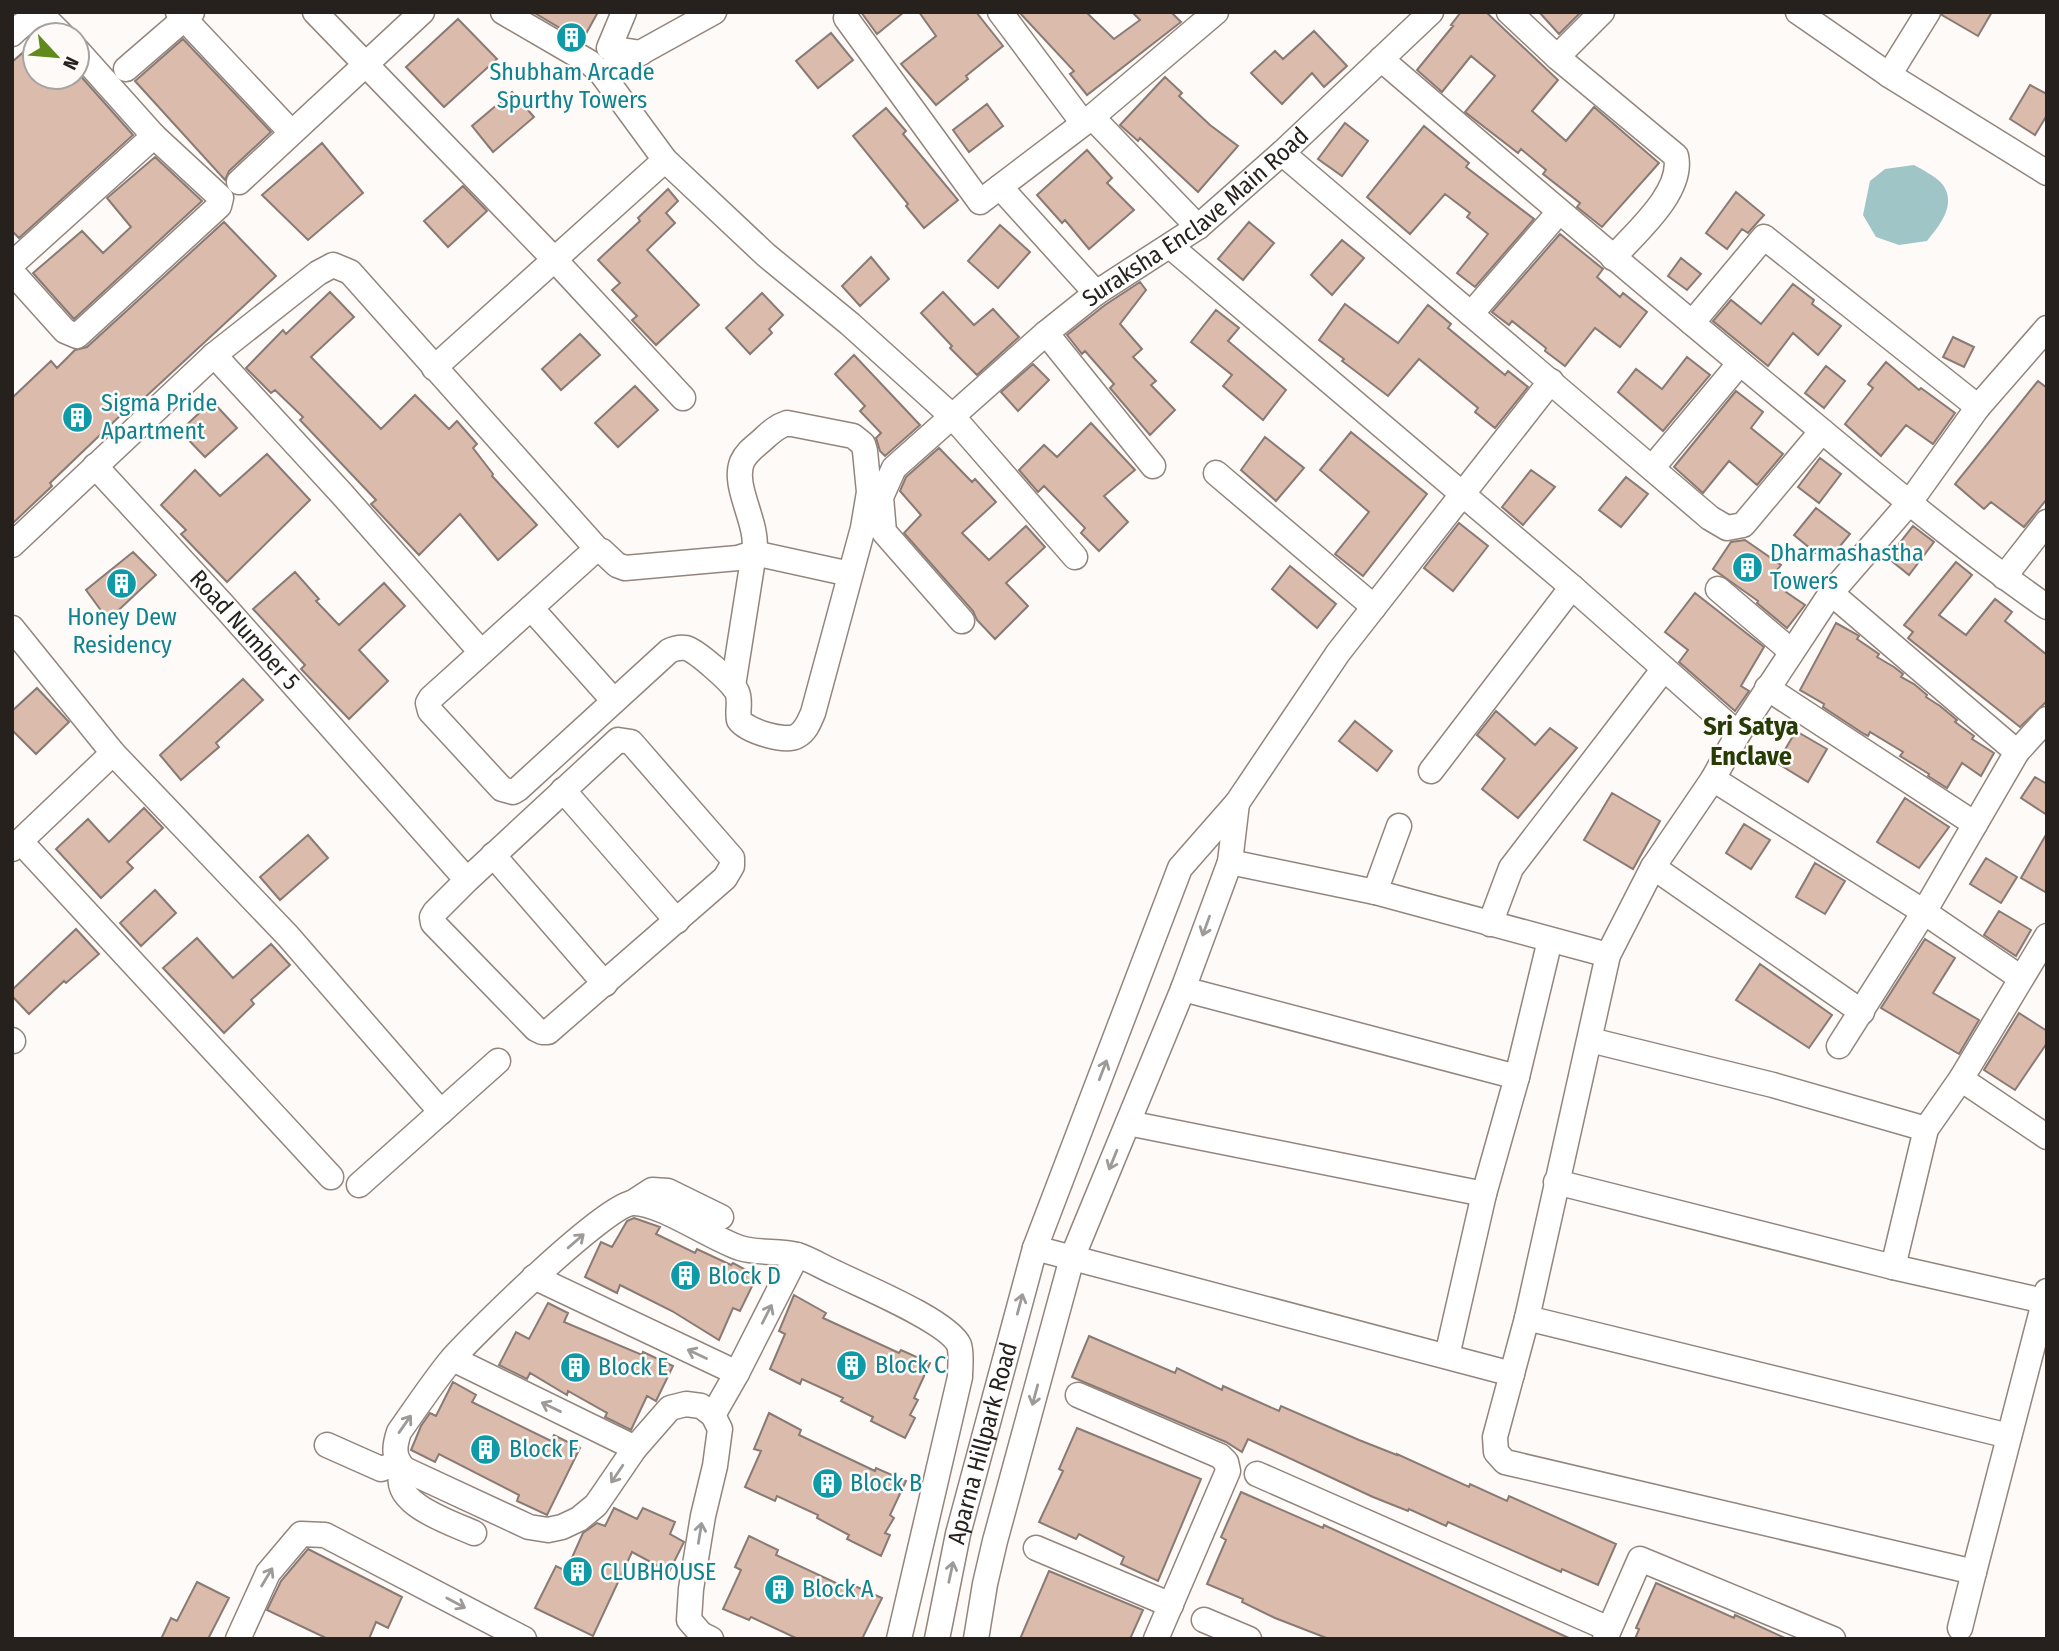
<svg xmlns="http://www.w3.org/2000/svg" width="2059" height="1651" viewBox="0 0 2059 1651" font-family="'Fira Sans Condensed',sans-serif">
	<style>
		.water { fill: #9fc5c6 }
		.building { fill: #dabbac; stroke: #897a74; stroke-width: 2 }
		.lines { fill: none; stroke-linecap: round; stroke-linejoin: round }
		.minor-casing { stroke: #93857c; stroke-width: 27 }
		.minor { stroke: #fff; stroke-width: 24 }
		.oneway { stroke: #9d9b99 }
		.labels { text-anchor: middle; stroke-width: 5; stroke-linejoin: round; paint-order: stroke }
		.culture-label { font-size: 24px; fill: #0d838f; stroke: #fdfaf8; text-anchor: start }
		.street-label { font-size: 24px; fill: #26211d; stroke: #fdfaf8 }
		.neighbourhood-label { font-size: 26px; font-weight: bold; fill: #263b06; stroke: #fdfaf8 }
	</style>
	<rect width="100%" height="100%" fill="#fdfaf8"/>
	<!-- water -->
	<path class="water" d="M1914 165C1923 170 1937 177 1943 185 1957 205 1939 226 1927 241L1899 245 1876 237 1863 215 1870 181 1885 169Z"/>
	<!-- building -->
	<path class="building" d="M533 12H598L582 41Z
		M861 12H904L877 34Z
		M919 12H976L1003 46 966 76 968 79 936 105 901 64 936 36Z
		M1019 12H1086L1114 39 1140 20 1132 12H1171L1181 22 1087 95 1070 74 1074 71Z
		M1461 12H1486L1558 80 1532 111 1566 141 1594 107 1659 163 1602 227 1577 207 1580 203 1543 174 1546 170 1521 149 1518 153 1465 112 1495 76 1471 56 1442 92 1417 70 1453 26 1451 25Z
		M1539 12H1581L1559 34Z
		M1943 12H1992L1978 36 1942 15Z
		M458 19 497 59 444 107 406 67Z
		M1314 31 1347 66 1324 87 1312 73 1282 104 1251 73 1275 51 1283 59Z
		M831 33 853 60 818 88 796 61Z
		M183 39 271 132 229 171 225 180 135 81Z
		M35 42V77H77V72L133 135 19 238 12 231V62Z
		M1165 77 1182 93 1179 96 1210 125 1238 146 1198 192 1140 138 1138 141 1120 125Z
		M2030 85 2047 94V115L2035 135 2010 119Z
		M512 92 534 117 493 152 472 126Z
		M987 104 1003 126 969 152 953 130Z
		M886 108 906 131 903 134 958 200 924 228 906 206 908 204 853 136Z
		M1345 123 1368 141 1342 176 1318 159Z
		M1424 126 1469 163 1466 167 1534 219 1475 287 1457 273 1488 234 1467 217 1470 213 1445 194 1410 234 1367 197Z
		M322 143 363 193 308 240 262 195Z
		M1087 150 1112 178 1107 183 1134 210 1089 249 1065 220 1062 223 1037 195Z
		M155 157 202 201 74 319 33 273 82 231 103 253 131 227 107 198Z
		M463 186 487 211 448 247 424 221Z
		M668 189 678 201 666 213 675 223 647 250 699 305 656 345 632 320 637 316 612 290 620 283 598 260 640 221 638 218Z
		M1736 192 1764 215 1748 233 1742 229 1727 249 1706 233Z
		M224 222 276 276 127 414 125 411 50 483 52 486 12 524V398L51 361 57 368 75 350 87 347Z
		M1249 222 1274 243 1243 280 1218 259Z
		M1000 225 1030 252 998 288 968 261Z
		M1560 234 1603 269 1597 277 1620 297 1623 293 1647 312 1620 347 1595 328 1565 366 1545 351 1546 348 1512 321 1509 325 1492 312Z
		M1342 240 1364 258 1332 295 1311 275Z
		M871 257 889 279 860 306 842 286Z
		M1681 258 1701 274 1687 290 1668 276Z
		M1140 282 1146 290 1120 324 1142 349 1133 357 1156 381 1151 385 1175 410 1150 435 1110 388 1114 384 1085 351 1082 354 1067 335 1105 305Z
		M1793 284 1814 300 1812 304 1841 326 1818 355 1793 333 1768 366 1713 321 1731 300 1761 324Z
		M330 292 354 317 311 357 381 429 415 395 449 429 457 421 477 444 473 448 493 474 492 476 537 525 498 560 460 514 419 555 371 504 376 500 300 420 303 417 275 390 271 393 246 368 283 330 286 334Z
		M943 292 974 325 993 309 1019 337 977 375 950 348 952 346 921 313Z
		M762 293 783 315 769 329 772 333 750 354 726 328Z
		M1345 304 1398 343 1428 305 1451 324 1448 328 1505 375 1508 371 1528 387 1495 428 1475 412 1478 408 1419 359 1388 396 1342 361 1344 359 1319 340Z
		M1216 310 1239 328 1228 341 1286 390 1263 420 1223 386 1232 375 1191 342Z
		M580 334 600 355 561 390 542 369Z
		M1953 337 1974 347 1964 367 1943 357Z
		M854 355 920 425 885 456 880 451 876 438 881 433 860 411 865 406 835 374Z
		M1687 357 1710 375 1663 431 1618 392 1636 369 1662 389Z
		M1886 362 1919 390 1921 388 1955 413 1933 444 1906 425 1881 456 1845 424 1873 388 1868 384Z
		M1033 364 1049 380 1018 411 1001 392Z
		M1826 366 1845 381 1824 408 1805 393Z
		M2038 381 2047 388V499L2024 527 1991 502 1984 509 1955 484Z
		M635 386 658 410 618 447 595 423Z
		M1736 391 1763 412 1751 428 1783 454 1757 485 1729 461 1703 493 1674 467Z
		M212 401 237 428 205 457 180 431Z
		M1091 423 1135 470 1104 496 1128 522 1099 551 1081 533 1085 528 1044 486 1038 492 1019 470 1044 445 1057 457Z
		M1351 432 1427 494 1363 576 1335 554 1369 512 1320 470Z
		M1265 437 1304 468 1276 501 1241 470Z
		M939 448 972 482 975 479 996 502 962 533 989 560 1026 526 1045 547 1006 583 1028 606 995 639 977 620 973 611 904 533 921 515 900 491 906 477Z
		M267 454 310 500 227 582 181 534 186 530 161 505 195 470 220 496Z
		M1820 458 1841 474 1819 503 1798 487Z
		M1531 470 1555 487 1523 525 1502 507Z
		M1626 477 1648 494 1621 527 1599 510Z
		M1816 508 1850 534 1827 562 1794 535Z
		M1459 523 1488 546 1453 591 1424 568Z
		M1913 526 1934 542 1909 575 1888 558Z
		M1745 540 1781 565 1777 570 1793 583 1786 592 1805 605 1787 628 1757 603 1758 601 1713 569 1731 542Z
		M133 552 156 575 108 620 86 590Z
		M1956 562 1972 575 1939 615 1966 635 1995 599 2012 612 2005 621 2047 655V701L2020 727 1908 638 1913 632 1904 625Z
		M1290 566 1336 604 1317 628 1272 589Z
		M295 572 319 599 316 601 339 625 384 583 405 606 359 650 388 681 349 719 301 669 305 665 253 609Z
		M1695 593 1764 647 1741 686 1749 691 1735 711 1679 662 1688 650 1665 632Z
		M1836 623 1856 634 1859 636 1857 639 1879 654 1877 657 1894 667 1903 674 1901 677 1914 684 1927 695 1926 697 1940 706 1957 720 1955 722 1974 736 1972 739 1994 753 1981 776 1962 763 1947 788 1928 776 1929 774 1900 756 1903 752 1870 732 1868 736 1864 734 1823 707 1824 704 1800 690Z
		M243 679 263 700 216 743 219 747 181 780 160 755Z
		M37 688 69 722 36 754 12 730V711Z
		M1496 711 1535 745 1550 728 1577 748 1518 818 1482 789 1505 759 1477 735Z
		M1355 721 1392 751 1377 771 1339 741Z
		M1796 731 1827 749 1808 782 1777 763Z
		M2035 777 2047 784V815L2021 798Z
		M1612 793 1660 821 1633 869 1584 840Z
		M1905 798 1949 827 1919 868 1877 842Z
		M144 808 163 828 127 862 133 868 101 898 56 849 88 819 109 842Z
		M1744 824 1770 840 1751 869 1726 853Z
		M2047 833V893L2021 878Z
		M308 835 328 858 280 900 260 877Z
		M1986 858 2017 877 2001 903 1970 884Z
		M1815 863 1845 881 1825 914 1796 897Z
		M155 890 176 913 141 946 120 923Z
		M1999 911 2031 930 2016 956 1984 935Z
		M76 929 99 954 66 983 64 981 29 1014 12 996V990Z
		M197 938 233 978 271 944 290 965 251 1000 254 1004 224 1033 163 968Z
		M1925 939 1955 958 1933 993 1979 1020 1959 1054 1881 1008Z
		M1760 964 1832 1015 1809 1048 1736 1000Z
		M2019 1013 2047 1031V1043L2015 1090 1984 1070Z
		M634 1218 660 1227 656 1234 695 1253 697 1249 731 1265 733 1263 757 1276 740 1311 733 1308 719 1340 672 1311 620 1285 617 1293 585 1277 601 1242 612 1247 627 1221Z
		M794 1295 826 1313 823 1318 899 1353 901 1350 930 1363 914 1398 918 1400 910 1415 915 1418 905 1438 871 1421 873 1417 841 1401 843 1398 802 1379 800 1384 770 1369 785 1334 779 1331Z
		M548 1303 568 1313 564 1322 642 1355 643 1352 673 1366 656 1401 647 1396 631 1430 605 1417 607 1413 568 1391 567 1395 530 1373 527 1379 499 1365 516 1332 529 1339Z
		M1089 1336 1175 1373 1177 1368 1222 1390 1223 1386 1279 1411 1281 1406 1359 1440 1397 1455V1454L1469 1487 1470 1484 1507 1501 1509 1496 1616 1544 1598 1585 1562 1569 1561 1572 1448 1522 1446 1526 1409 1509 1408 1511 1373 1497 1248 1439 1242 1452 1226 1442 1072 1377Z
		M453 1382 476 1395 472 1402 551 1441 554 1435 580 1448 547 1515 517 1501 519 1495 439 1454 435 1462 411 1450 421 1426 430 1413 436 1416Z
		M769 1413 801 1430 799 1435 875 1471 876 1468 906 1481 890 1515 894 1518 885 1533 890 1535 881 1556 847 1539 849 1535 817 1518 818 1515 777 1496 775 1501 745 1487 761 1451 754 1449Z
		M1077 1428 1201 1479 1158 1581 1121 1564 1124 1557 1079 1534 1076 1539 1039 1522 1063 1471 1059 1469Z
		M1241 1492 1323 1528 1324 1525 1571 1639H1329L1275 1618 1242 1602 1243 1599 1207 1584 1226 1540 1221 1537Z
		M614 1508 637 1519 643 1508 675 1522 670 1534 684 1542 669 1572 632 1552 593 1636 535 1608 556 1566 566 1571 583 1533 597 1523 605 1526Z
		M749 1536 778 1550 776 1555 853 1591 855 1586 882 1598 862 1639H798L751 1617 749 1620 723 1609 741 1570 735 1567Z
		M308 1549 402 1597 388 1628 376 1622 369 1639H328L267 1610 281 1581Z
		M1049 1571 1143 1610 1130 1639H1020Z
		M197 1582 229 1598 208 1639H161L171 1618 177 1621Z
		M1656 1583 1734 1618 1735 1615 1787 1639H1635L1639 1629 1636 1628Z"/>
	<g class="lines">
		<defs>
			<g id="minor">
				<path d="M178 12 291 132"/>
				<path d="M315 12 554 259 683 398"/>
				<path d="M503 12 589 62 602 74 665 160 766 255 850 324 953 417 1075 557"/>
				<path d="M624 12 609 48 641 53"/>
				<path d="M1000 12 1083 123"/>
				<path d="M1509 12 1557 57 1676 156C1684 192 1635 233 1613 258"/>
				<path d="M1798 12 1889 75 2047 173"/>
				<path d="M846 18 980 202 1092 117 1216 12"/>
				<path d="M12 34C24 22 30 18 47 20L62 35"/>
				<path d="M1557 57 1602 12"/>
				<path d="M1381 59C1514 173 1647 286 1781 397 1868 469 1955 543 2047 607"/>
				<path d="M126 69 192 12"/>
				<path d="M602 74 714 12"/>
				<path d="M1889 75 1928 12"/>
				<path d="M1092 117 1198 227"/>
				<path d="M1282 153 1710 518 1727 528 1743 525 1822 431"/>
				<path d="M239 182 422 12"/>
				<path d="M1000 187 1096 293"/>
				<path d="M1170 246 1572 587 1738 734"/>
				<path d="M12 264 154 136 77 50"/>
				<path d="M12 272 65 331 77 336 219 206 221 198 154 136"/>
				<path d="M1471 314 1559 212"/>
				<path d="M1692 323 1764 237 1978 407"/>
				<path d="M1046 333 1153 466"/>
				<path d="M214 355 342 494 481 652"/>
				<path d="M434 368 665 160"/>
				<path d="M787 423 853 436 863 444 865 451 869 492 863 528 813 713C809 722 806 731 797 736 785 743 747 731 739 720 737 711 741 701 737 692 732 682 697 651 686 648 680 647 675 648 669 651L518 789 513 792 502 789 430 711 428 703 431 698 594 551H602L617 565 625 568 738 558 754 553C760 524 732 488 742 462 746 453 753 448 760 442 769 434 775 427 787 423Z"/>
				<path id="s1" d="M95 466 223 605 467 880 618 740 631 742 732 858V866L725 878 548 1032H542L536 1029 433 923 432 917 435 912 467 880"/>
				<path d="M1652 468 1740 363"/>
				<path d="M1216 473 1374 607"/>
				<path d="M12 545 214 355 318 273 333 265 350 272 598 550"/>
				<path d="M2004 577 2047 522"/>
				<path d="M1718 589 1791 651"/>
				<path d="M1831 593 2017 752"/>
				<path d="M531 608 614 701"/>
				<path id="s2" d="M962 621 884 532 881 497 894 468 1046 333 1096 293 1198 227 1282 153 1431 12"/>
				<path d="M12 628 113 753 288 936 441 1112"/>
				<path d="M733 686 754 553 850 574"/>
				<path d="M1767 688 1975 824"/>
				<path d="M1431 771 1572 587"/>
				<path d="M1713 779 1924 912 2021 978"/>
				<path d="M563 790 677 921"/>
				<path d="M1399 826 1375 892 1608 955"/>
				<path d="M21 842 331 1177"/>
				<path d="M12 849 113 753"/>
				<path d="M493 855 605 984"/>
				<path d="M1230 862 1375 892"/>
				<path d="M1653 867 1862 1012"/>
				<path d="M1490 924 1511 868 1663 670"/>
				<path d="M1183 989 1517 1077"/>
				<path d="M12 1040 13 1041"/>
				<path d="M1590 1040 1773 1085 1926 1129"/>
				<path d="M1839 1046 1924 912 2017 752 2047 719"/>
				<path d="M1961 1079 2047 1137"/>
				<path d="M1128 1123 1484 1194"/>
				<path d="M1556 1182 1893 1267 2044 1301"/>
				<path d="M359 1185 498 1061"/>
				<path d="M632 1203 652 1190 668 1191 721 1217"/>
				<path d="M1035 1248 1512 1374"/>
				<path d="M1893 1267 1926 1129 1961 1079 2047 936"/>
				<path d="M534 1277 737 1373 713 1415"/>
				<path d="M1527 1318 1495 1437 1496 1452 1505 1462 1974 1572 1960 1628"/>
				<path d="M1447 1356 1484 1194 1517 1077 1550 940"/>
				<path d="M453 1359 635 1448"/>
				<path d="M737 1373 797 1255"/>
				<path d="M1078 1395 1220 1456 1226 1462 1228 1471 1156 1639"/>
				<path d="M2009 1436 1527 1318 1608 955 1653 867 1713 779 1738 734 1831 593 1910 502 1978 407 2047 328"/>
				<path d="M327 1445 381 1469 398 1463"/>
				<path d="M404 1469C385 1502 452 1523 474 1533"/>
				<path d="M1257 1474 1609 1629"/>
				<path d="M1036 1548 1171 1605"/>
				<path d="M1974 1572 2047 1291"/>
				<path d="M1204 1620 1249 1639"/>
				<path d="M238 1639 268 1573 301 1534 325 1535 524 1639"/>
				<path d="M711 1639 701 1634 689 1620 691 1589 703 1516 715 1466 720 1429 713 1415 701 1406 686 1404 670 1408 635 1448 596 1505 579 1519 562 1527 548 1530 529 1527 404 1469C393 1457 394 1447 399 1432 416 1408 433 1382 452 1359 475 1333 604 1206 632 1203 658 1201 712 1239 740 1248 760 1254 779 1250 797 1255 810 1259 824 1268 836 1273 862 1286 948 1321 959 1345 962 1354 960 1367 960 1377L899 1639"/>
				<path id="s3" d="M937 1639 958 1534 1035 1248 1180 868 1237 803 1338 653 1551 381"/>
				<path d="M976 1639 985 1584 995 1541 1072 1258 1183 989 1230 862 1237 803"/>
				<path d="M1605 1639 1640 1559 1833 1639"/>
			</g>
		</defs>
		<!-- minor casing -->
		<use href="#minor" class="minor-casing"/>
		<!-- minor -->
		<use href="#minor" class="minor"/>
	</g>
	<!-- one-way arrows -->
	<defs><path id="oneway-shaft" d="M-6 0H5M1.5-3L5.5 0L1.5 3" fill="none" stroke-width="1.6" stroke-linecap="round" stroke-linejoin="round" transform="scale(1.75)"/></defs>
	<g class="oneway">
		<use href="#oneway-shaft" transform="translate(1206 926) rotate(110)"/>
		<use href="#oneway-shaft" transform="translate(1103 1070) rotate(-69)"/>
		<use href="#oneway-shaft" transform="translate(1113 1160) rotate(112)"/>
		<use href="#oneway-shaft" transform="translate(576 1241) rotate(-41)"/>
		<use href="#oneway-shaft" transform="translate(1020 1304) rotate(-75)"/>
		<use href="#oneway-shaft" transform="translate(767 1314) rotate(-63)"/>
		<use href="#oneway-shaft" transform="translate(697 1354) rotate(-155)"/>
		<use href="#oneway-shaft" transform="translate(1035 1395) rotate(105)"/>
		<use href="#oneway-shaft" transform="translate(551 1407) rotate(-154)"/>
		<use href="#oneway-shaft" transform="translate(405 1424) rotate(-55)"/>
		<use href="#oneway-shaft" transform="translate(617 1474) rotate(124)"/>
		<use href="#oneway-shaft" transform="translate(700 1533) rotate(-81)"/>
		<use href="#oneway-shaft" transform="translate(951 1572) rotate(-78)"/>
		<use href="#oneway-shaft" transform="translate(267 1577) rotate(-59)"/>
		<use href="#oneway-shaft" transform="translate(456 1603) rotate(28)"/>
	</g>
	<!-- icons -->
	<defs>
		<symbol id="building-disc" viewBox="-11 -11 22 22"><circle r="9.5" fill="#0f9aa8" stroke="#fdfaf8"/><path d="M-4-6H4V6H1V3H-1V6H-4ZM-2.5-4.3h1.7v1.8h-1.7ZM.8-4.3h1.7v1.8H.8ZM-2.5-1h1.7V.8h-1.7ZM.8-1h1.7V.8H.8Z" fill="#fff"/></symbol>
	</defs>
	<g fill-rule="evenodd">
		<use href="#building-disc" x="554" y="20" width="35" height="35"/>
		<use href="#building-disc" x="60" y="400" width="35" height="35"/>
		<use href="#building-disc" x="1730" y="550" width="35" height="35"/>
		<use href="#building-disc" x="104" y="566" width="35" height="35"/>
		<use href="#building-disc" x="668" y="1258" width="35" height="35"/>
		<use href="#building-disc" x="834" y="1348" width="35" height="35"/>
		<use href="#building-disc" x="558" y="1350" width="35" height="35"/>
		<use href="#building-disc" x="468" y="1432" width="35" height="35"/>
		<use href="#building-disc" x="810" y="1466" width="35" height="35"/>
		<use href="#building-disc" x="560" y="1554" width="35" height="35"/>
		<use href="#building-disc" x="762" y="1572" width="35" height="35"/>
	</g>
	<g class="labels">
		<!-- culture labels -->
		<g class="culture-label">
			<text x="572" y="80" text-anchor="middle">Shubham Arcade<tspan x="572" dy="28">Spurthy Towers</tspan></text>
			<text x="101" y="411">Sigma Pride<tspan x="101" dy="28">Apartment</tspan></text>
			<text x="1770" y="561">Dharmashastha<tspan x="1770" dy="28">Towers</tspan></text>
			<text x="122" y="625" text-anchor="middle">Honey Dew<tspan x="122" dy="28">Residency</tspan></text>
			<text x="708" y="1284">Block D</text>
			<text x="875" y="1373">Block C</text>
			<text x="598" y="1375">Block E</text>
			<text x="509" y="1457">Block F</text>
			<text x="850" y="1491">Block B</text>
			<text x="600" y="1580">CLUBHOUSE</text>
			<text x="802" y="1597">Block A</text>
		</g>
		<!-- street labels -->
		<g class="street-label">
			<text dy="8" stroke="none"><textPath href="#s2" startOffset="578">Suraksha Enclave Main Road</textPath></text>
			<text dy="8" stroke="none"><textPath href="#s1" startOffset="222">Road Number 5</textPath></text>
			<text dy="8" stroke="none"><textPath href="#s3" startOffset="201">Aparna Hillpark Road</textPath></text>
		</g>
		<!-- neighbourhood labels -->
		<g class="neighbourhood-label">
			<text x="1751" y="735">Sri Satya<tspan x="1751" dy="30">Enclave</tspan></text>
		</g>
	</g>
	<!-- border -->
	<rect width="2059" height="1651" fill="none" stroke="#26211d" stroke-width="28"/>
	<!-- north arrow -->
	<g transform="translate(56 56) rotate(116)"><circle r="33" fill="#fdfaf8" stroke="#a7a3a0" stroke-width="2"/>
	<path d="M0-5L12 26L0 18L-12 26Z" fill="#608b1c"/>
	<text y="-10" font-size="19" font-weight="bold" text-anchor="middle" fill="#26211d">N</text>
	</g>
</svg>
